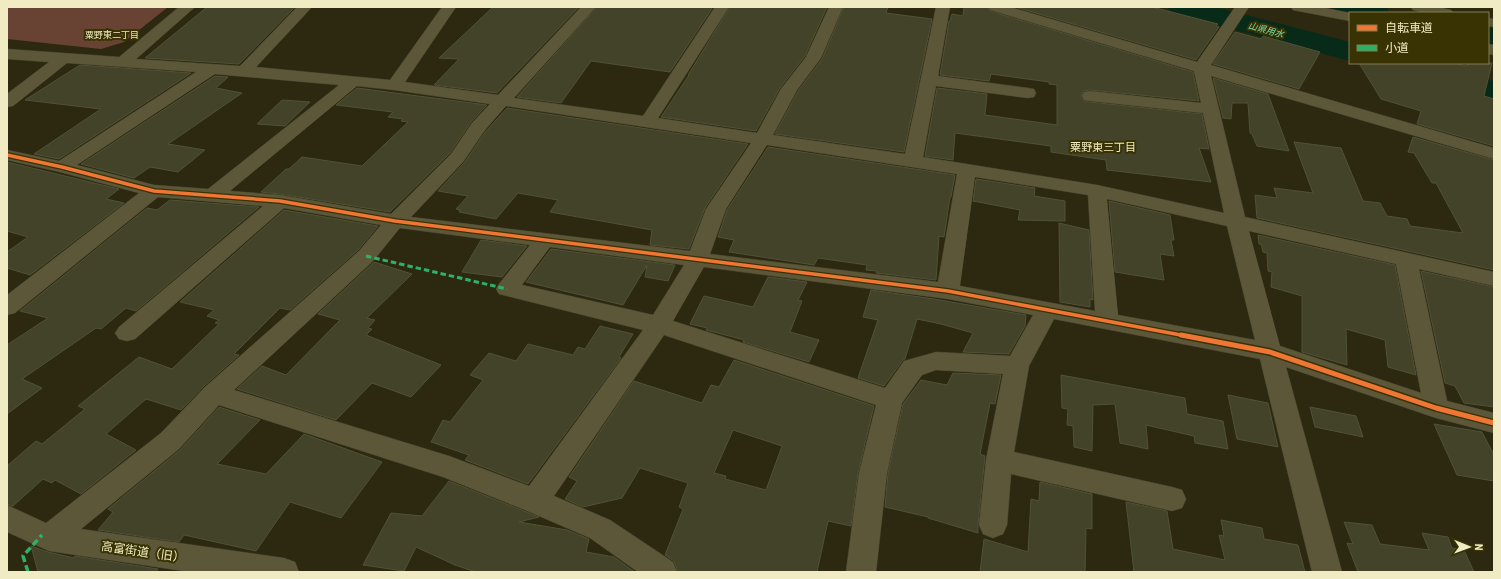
<svg xmlns="http://www.w3.org/2000/svg" width="1501" height="579" viewBox="0 0 1501 579" font-family="'Roboto Condensed','Noto Sans JP',sans-serif">
	<style>
		.green { fill: #684333 }
		.lines { fill: none; stroke-linecap: round; stroke-linejoin: round }
		.river { fill: #082a19; fill-rule: evenodd }
		.building { fill: #424329; stroke: #505236; fill-rule: evenodd }
		.minor-casing { stroke: #45422e; stroke-width: 1 }
		.minor { fill: #5c5739; fill-rule: evenodd }
		.quiet-far1 { stroke: #2db169; stroke-width: 3; stroke-dasharray: 5.5 3; stroke-linecap: butt }
		.quiet { stroke: #2db169; stroke-width: 3.5; stroke-dasharray: 7 3.5; stroke-linecap: butt }
		.cycleway-far1-casing { stroke: #393303; stroke-width: 6 }
		.cycleway-casing { stroke: #393303; stroke-width: 8 }
		.cycleway-far1 { stroke: #f07635; stroke-width: 3.5 }
		.cycleway { stroke: #f07635; stroke-width: 5 }
		.labels { text-anchor: middle; stroke-width: 4; stroke-linejoin: round; paint-order: stroke }
		.far-water-label { font-size: 9px; font-style: italic; fill: #7adcab; stroke: #393303 }
		.far-neighbourhood-label { font-size: 9px; fill: #f1ebc3; stroke: #393303 }
		.neighbourhood-label { font-size: 11px; fill: #f1ebc3; stroke: #393303 }
		.near-street-label { font-size: 12px; fill: #f1ebc3; stroke: #393303 }
	</style>
	<rect width="100%" height="100%" fill="#2c2910"/>
	<!-- green -->
	<path class="green" d="M7 7H168L124 42 101 49 7 39Z"/>
	<g class="lines">
		<!-- river -->
		<path class="river" d="M1167 7H1216L1350 42V61L1172 13Z
			M1331 7H1386L1390 13H1350V17L1336 13Z
			M1488 27 1494 28V46L1488 45Z
			M1374 63H1427L1494 81V101L1379 70Z"/>
	</g>
	<!-- building -->
	<path class="building" d="M207 7H295L239 64 145 58Z
		M493 7H579L497 93 434 85 459 59 439 58Z
		M597 7H713L670 72 591 61 561 103 517 97Z
		M730 7H827L805 56 780 88 756 131 661 117 689 75H688Z
		M844 7H888L886 13 932 19 904 152 775 134 798 91 822 59Z
		M964 7H987L990 11 1193 72 1199 101 1090 90 1083 91 1081 97 1084 101 1090 102 1202 114 1209 149 1199 148 1211 182 1107 170 1106 160 1051 152V146L955 133 953 160 925 156 937 88 987 94 985 115 1057 125V85L1049 84V82L991 74 989 81 940 75 949 21H950L952 14 963 16Z
		M1015 7H1152L1218 24 1216 26 1219 27 1196 60Z
		M1235 32 1261 39 1263 36 1320 52 1299 89 1213 64Z
		M1359 63H1454L1467 66 1468 63H1492L1484 96 1494 99V146L1417 124 1421 111 1381 99Z
		M80 65 191 73 59 159 34 154 101 109 25 100Z
		M215 76 228 77 216 88 242 93 168 144 205 150 178 172 150 167 134 178 81 164Z
		M1213 78 1268 94 1289 151 1257 146 1252 134 1250 133 1248 103H1232L1231 119 1223 118Z
		M357 88 487 105 471 122 450 153 390 212 280 194 261 192 286 169H289L302 157 362 166 408 122 401 121 403 119 388 117 393 112 336 105Z
		M282 100 310 102 285 126 257 124Z
		M507 108 748 144 705 208 689 249 650 245 652 230 550 212 558 200 518 193 496 219 459 212 460 210 456 209 468 196 438 191 464 163 486 131Z
		M1413 137 1494 160V270L1257 218 1255 195 1277 198 1274 188 1313 193 1294 142 1341 148 1363 201 1380 203 1387 216 1407 219 1410 226 1463 233 1436 183H1432L1414 153 1408 152Z
		M768 147 955 175 951 197H950L944 237 939 236 936 280 876 273 877 271 866 270 867 265 818 258 814 265 729 252 734 240 718 237 727 210Z
		M7 162 119 189 106 199 124 203 30 275 7 268V252L28 237 7 231Z
		M976 179 1035 188 1034 196 1065 201V221L1018 220 1020 210 973 201Z
		M170 200 259 207 136 311 126 308 101 329 96 328 22 379 42 388 7 414V345L48 318 20 311 147 208 157 210Z
		M1109 201 1170 215 1174 240H1171L1174 256 1160 254 1164 280 1115 272Z
		M284 210 378 226 358 250 290 310 280 308 234 354 239 355 204 386 181 410 146 399 106 434 136 450 81 494 55 480 52 483 43 479 13 506 7 504V466L36 441 42 444 85 409 78 406 139 357 172 369 219 324 215 323 219 320 207 316 214 310 180 302Z
		M1059 223 1089 230 1093 300 1090 299V307L1060 302Z
		M1258 235 1395 265 1416 375 1388 367 1385 340 1346 329 1347 365 1302 352V296L1271 287 1272 272 1268 271 1267 253 1263 252 1261 244H1259Z
		M481 240 527 246 502 277 462 272Z
		M551 249 675 265 668 281 645 277 647 265 623 305 526 282Z
		M374 262 412 274 367 318 375 320 368 328 372 329 366 335 441 365 411 397 372 383 336 420 237 389 262 366 286 375 340 320 318 314Z
		M1421 271 1494 287V407L1464 403 1455 386 1445 383Z
		M768 277 807 282 798 300 802 301 790 332 819 340 809 362 743 342 744 340 706 330 707 328 690 324 704 296 753 307Z
		M871 290 934 299 1026 315 1025 326 1009 354 963 352 973 333 941 324 917 319 905 359 903 360 884 386 858 378 878 320 863 317Z
		M600 326 633 334 619 357 621 358 528 484 465 460 469 455 431 442 443 420 450 422 483 380 470 375 489 353 516 361 528 344 573 355 578 347 585 349Z
		M734 360 874 406 858 473 851 526 828 521 817 572H678L674 561 665 555 683 509 679 507 688 483 640 468 622 498 583 507 565 499 577 481 569 477 634 381 702 403 711 385 719 387ZM733 430 782 446 766 490 725 479 726 476 714 473Z
		M953 373 1001 375 995 404 990 403 980 454 985 456 978 525V533L928 518V517L885 507 888 473 903 404 921 380 947 385Z
		M1061 375 1185 398 1187 414 1223 421 1228 449 1195 443 1194 436 1146 425 1148 449 1120 443 1115 404 1093 405 1092 451 1074 447 1073 426 1067 425 1068 409 1062 408Z
		M1228 395 1268 403 1278 447 1237 439Z
		M219 407 260 420 217 464 266 474 304 434 382 462 341 518 290 502 256 551 184 535 179 542 98 530 113 512 108 509 180 450Z
		M1310 407 1356 416 1363 437 1315 427Z
		M1434 424 1482 432 1494 455V481L1457 475Z
		M449 481 539 517 519 522 567 530 589 539 586 552 614 557 635 572H476L455 565 416 547 404 571 363 565 391 513 422 516Z
		M1040 482 1092 494V529L1086 528 1085 572H980L984 539 1028 552 1031 499 1039 501Z
		M1126 502 1167 511 1173 549 1225 560 1219 535 1224 536 1221 520 1262 528 1264 539 1298 545 1305 572H1134Z
		M1344 522 1372 525 1380 544 1429 550 1422 533 1448 537 1452 548 1464 550 1474 572H1358L1347 543 1353 544Z
		M31 546 48 552 74 558 75 556 158 569 156 572H38Z"/>
	<g class="lines">
		<defs>
			<path id="minor" d="M179 7H195L136 59 240 66 297 7H312L256 67 390 80 442 7H456L405 82 498 95 581 7H596L514 98 643 116 715 7H729L658 118 757 133 781 89 806 57 829 7H843L821 58 797 90 773 135 905 154 936 7H950L938 76 1028 88 1034 89 1036 93 1034 97 1028 98 936 86 923 157 1097 185 1224 213 1203 113 1090 101 1084 100 1082 96 1084 92 1090 91 1201 103 1194 71 990 10 988 7H1010L1197 62 1235 7H1249L1211 65 1494 148V159L1211 76 1245 217 1494 272V286L1419 269 1447 401 1494 413V433L1436 418 1286 367 1342 572H1312L1260 359 1054 319 1029 366 1014 452 1172 487 1182 490 1186 499 1182 508 1172 511 1011 474 1007 525 1003 534 993 538 983 534 979 525 986 460 1003 374 936 370 922 375 902 403 887 473 876 572H846L859 473 876 405 664 335 554 496 610 520 673 562 677 572H638L590 538 525 510 443 477 219 405 179 449 81 529 284 558 295 562 299 572H190L49 551 7 532V505L46 523 161 433 205 387 359 251 381 225 284 208 135 339 127 341 119 339 115 333 119 327 263 206 158 197 15 313 7 315V295L139 193 60 172 7 160V150L59 161 196 72 67 63 13 106 7 107V94L49 62 7 59V49L119 57ZM215 74 339 85 208 189 154 185 77 165ZM357 86 394 90 490 104 472 123 451 154 391 214 280 195 230 191ZM506 106 751 143 706 209 690 251 411 217 463 162 485 130ZM767 145 957 174 938 282 710 254 726 209ZM975 177 1088 195 1095 311 960 286ZM1107 199 1227 226 1255 340 1118 315ZM400 228 530 245 499 284 496 289 499 294 643 330 529 486 449 456 234 390 373 261ZM1249 231 1396 264 1421 393 1280 346ZM550 247 684 265 653 315 522 285ZM704 267 948 299 1033 315 1010 356 936 352 904 361 885 388 673 321Z
				M1291 7H1320L1350 13H1351H1350V21L1298 11 1293 10Z
				M1411 7H1438L1451 10 1453 13H1426L1413 10Z
				M1488 18 1494 19V27L1488 26Z
				M1488 44 1494 45V55L1488 54Z"/>
		</defs>
		<!-- minor casing -->
		<use href="#minor" class="minor-casing"/>
		<!-- minor -->
		<use href="#minor" class="minor"/>
		<!-- quiet-far1 -->
		<path class="quiet-far1" d="M366 256 507 289"/>
		<!-- quiet -->
		<path class="quiet" d="M28 572 23 556 42 535"/>
		<defs>
			<path id="cycleway-far1" d="M7 155 62 167 154 191 280 201 395 221 948 291 1186 336"/>
			<path id="cycleway" d="M1181 335 1270 352 1436 408 1494 423"/>
		</defs>
		<!-- cycleway-far1 casing -->
		<use href="#cycleway-far1" class="cycleway-far1-casing"/>
		<!-- cycleway casing -->
		<use href="#cycleway" class="cycleway-casing"/>
		<!-- cycleway-far1 -->
		<use href="#cycleway-far1" class="cycleway-far1"/>
		<!-- cycleway -->
		<use href="#cycleway" class="cycleway"/>
	</g>
	<g class="labels">
		<!-- far-water labels -->
		<g class="far-water-label">
			<text transform="translate(1266 30) rotate(15)" y="3">山県用水</text>
		</g>
		<!-- far-neighbourhood labels -->
		<g class="far-neighbourhood-label">
			<text x="112" y="38">粟野東二丁目</text>
		</g>
		<!-- neighbourhood labels -->
		<g class="neighbourhood-label">
			<text x="1103" y="151">粟野東三丁目</text>
		</g>
		<!-- near-street labels -->
		<g class="near-street-label">
			<text transform="translate(143 552) rotate(8)" y="4">高富街道（旧）</text>
		</g>
	</g>
	<!-- border -->
	<rect width="1501" height="579" fill="none" stroke="#f1ebc3" stroke-width="16"/>
	<!-- legend -->
	<rect x="1349" y="12" width="140" height="52" fill="#393303" stroke="#837d50"/>
	<rect x="1357" y="25" width="20" height="6" fill="#f07635" stroke="#837d50"/>
	<text x="1385" y="32" font-size="12" fill="#f1ebc3">自転車道</text>
	<rect x="1357" y="45" width="20" height="6" fill="#2db169" stroke="#837d50"/>
	<text x="1385" y="52" font-size="12" fill="#f1ebc3">小道</text>
	<!-- north arrow -->
	<g transform="translate(1469 547) rotate(91)" stroke="#393303" stroke-width="3" paint-order="stroke">
	<path d="M0-3L7 15L0 10L-7 15Z" fill="#f1ebc3"/>
	<text y="-6" font-size="11" font-weight="bold" text-anchor="middle" fill="#f1ebc3">N</text>
	</g>
</svg>
